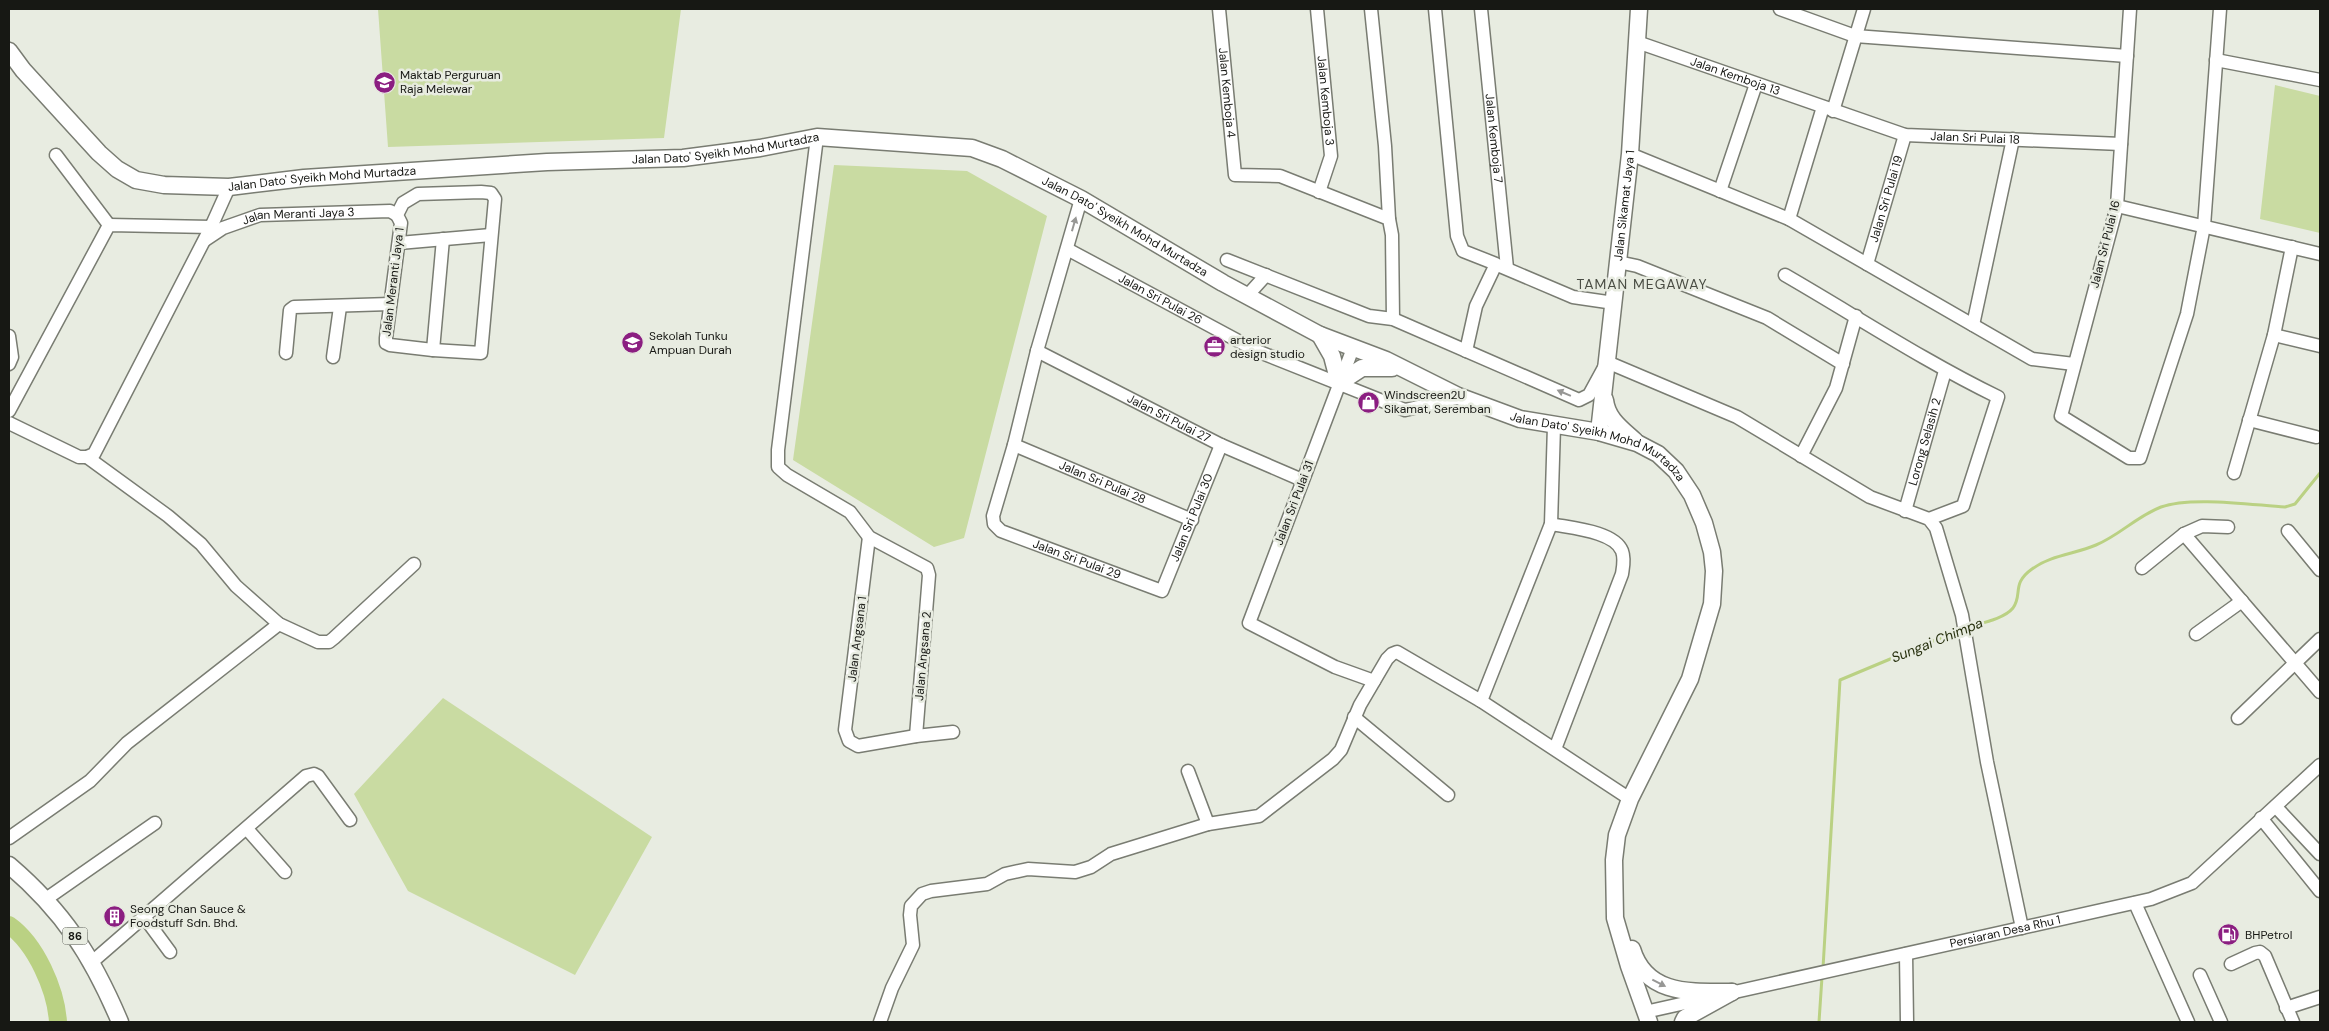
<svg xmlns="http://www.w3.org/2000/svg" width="2329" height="1031" viewBox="0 0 2329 1031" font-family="'DM Sans',sans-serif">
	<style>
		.green { fill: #c9dba2 }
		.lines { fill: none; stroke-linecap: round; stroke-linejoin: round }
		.stream { stroke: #bad183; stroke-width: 3 }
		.river { stroke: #bad183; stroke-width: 18 }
		.minor-casing { stroke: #797c72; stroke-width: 15 }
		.major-casing { stroke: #797c72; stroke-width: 19 }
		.minor { stroke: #fff; stroke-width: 12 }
		.major { stroke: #fff; stroke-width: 16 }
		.oneway { fill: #979795 }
		.labels { text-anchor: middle; stroke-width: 5; stroke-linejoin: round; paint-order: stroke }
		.shield { fill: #e8ece1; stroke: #565852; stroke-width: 1 }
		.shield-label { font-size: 11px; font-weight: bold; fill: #171814 }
		.poi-label { font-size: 12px; fill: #171814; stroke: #e8ece1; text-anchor: start }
		.street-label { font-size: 12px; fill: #171814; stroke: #e8ece1 }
		.neighbourhood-label { font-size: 14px; letter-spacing: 1px; fill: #4a4d44; stroke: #e8ece1 }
		.water-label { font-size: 14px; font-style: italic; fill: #27300e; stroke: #e8ece1 }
	</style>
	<rect width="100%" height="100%" fill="#e8ece1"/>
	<!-- green -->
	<path class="green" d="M378 9H681L664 138 388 147Z
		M2275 85 2320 96V233L2260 219Z
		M834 165 967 171 1047 216 964 538 934 547 793 460Z
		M443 698 652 837 575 975 408 891 354 794Z"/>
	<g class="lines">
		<!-- stream -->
		<path class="stream" d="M1968 627C1981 623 2004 619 2013 608 2023 594 2011 584 2032 569 2051 555 2075 554 2096 545 2120 535 2137 516 2161 507 2191 496 2252 505 2285 507L2295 504 2320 473
			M1823 968 1840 680 1962 629
			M1819 1022 1822 977"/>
		<!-- river -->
		<path class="river" d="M9 925C36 944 56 990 58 1022"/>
		<defs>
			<g id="minor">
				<path id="s1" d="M1219 9 1235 175 1280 176 1389 219 1392 235 1393 319"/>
				<path id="s2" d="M1317 9 1331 156 1319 192"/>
				<path d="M1371 9 1385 146 1389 219"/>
				<path d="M1435 9 1457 236 1463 251 1496 264 1476 306 1466 351"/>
				<path id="s3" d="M1481 9 1507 268"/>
				<path d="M1780 9 1855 36 2127 56"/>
				<path d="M2130 9 2117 206 2061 416 2129 458H2140L2187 314 2204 226 2220 9"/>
				<path id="s4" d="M1637 42 1905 135 2121 144"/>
				<path d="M2216 60 2320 80"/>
				<path d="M1833 111 1864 9"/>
				<path d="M817 137 778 450V467L787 475 850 512 869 537 927 568 929 575 916 736"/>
				<path d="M1630 154 1789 219 2032 359 2074 364"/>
				<path d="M56 155 109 225"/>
				<path d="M1720 191 1756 84"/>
				<path d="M481 192 491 193 495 199 481 353 433 350 390 345 386 343V338L401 223 397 215 403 203 418 194Z"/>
				<path id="s5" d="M1081 199 1037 351 1014 445 993 516 994 524 1001 531 1162 591 1221 445"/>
				<path d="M2117 206 2320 254"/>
				<path d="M1789 219 1823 107"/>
				<path id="s6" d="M205 240 223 228 260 215 390 211 397 215"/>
				<path d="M399 243 491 235"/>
				<path id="s7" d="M1067 249 1257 351 1405 410 1461 397"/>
				<path d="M1227 260 1369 316 1393 319 1579 400 1589 395 1607 362 1737 417 1870 497 1929 519 1936 528 1962 615 1987 762 2022 928"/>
				<path d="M1618 262 1637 266 1767 318 1843 364"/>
				<path id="s8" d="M1867 264 1905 135"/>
				<path d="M1500 266 1573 297 1614 303"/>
				<path d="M1785 275C1856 316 1924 361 1998 397L1963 506 1929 519"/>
				<path d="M1247 296 1266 275"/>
				<path d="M1973 325 2013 139"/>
				<path d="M2274 335 2320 346"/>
				<path d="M9 336 12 357 9 364"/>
				<path d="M1353 348 1249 623 1335 667 1374 681"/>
				<path d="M433 350 443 239"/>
				<path id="s9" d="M1037 351 1221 445 1302 480"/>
				<path d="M286 353 290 310 294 307 390 304"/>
				<path d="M333 357 340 307"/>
				<path d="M9 411 109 225 211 227 229 187"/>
				<path d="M2249 420 2316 437"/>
				<path d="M9 423 79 457H87L94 454 211 227"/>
				<path id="s10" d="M1014 445 1192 520"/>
				<path d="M1801 456 1836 388 1856 316"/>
				<path d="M87 457 168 516 201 544 236 586 279 624 318 642H329L334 638 414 564"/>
				<path d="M2234 473 2274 335 2292 247"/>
				<path id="s11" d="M1905 511 1945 371"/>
				<path d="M1551 524C1570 528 1614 531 1622 551 1625 559 1623 567 1622 574L1555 749"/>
				<path d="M2288 531 2320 570"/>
				<path d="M2184 534 2320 692"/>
				<path d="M869 537 845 730 849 741 858 746 916 736 953 732"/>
				<path d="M2142 568 2184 534 2202 526 2228 527"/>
				<path d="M2196 634 2242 601"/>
				<path d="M1481 701 1551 524 1554 426"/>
				<path d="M1354 717 1448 795"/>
				<path d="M2238 718 2320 639"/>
				<path d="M1188 771 1208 824"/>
				<path d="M2276 807 2320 854"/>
				<path d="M2261 818 2320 891"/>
				<path d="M247 829 285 872"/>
				<path d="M9 838 90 781 127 743 279 624"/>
				<path d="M46 899 155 823"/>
				<path d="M2135 903 2188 1022"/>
				<path d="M145 918 170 952"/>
				<path d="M1906 954 1907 1022"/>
				<path d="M92 962 306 776 314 774 318 776 350 820"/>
				<path d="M2231 964 2255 953 2260 952 2265 956 2293 1022"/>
				<path d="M2200 975 2221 1022"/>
				<path d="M2286 1008 2320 997"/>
				<path id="s12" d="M1645 1012 2151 899 2192 883 2320 765"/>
				<path d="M880 1022 892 988 913 945 910 915 911 906 922 894 931 891 987 884 1005 874 1028 869 1075 872 1091 867 1111 854 1208 824 1259 816 1333 759 1341 750 1360 705 1387 659 1392 654 1397 652 1481 701 1630 799"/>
			</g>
			<g id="major">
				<path id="s13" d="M9 51 23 70 99 153 117 169 136 180 164 185 229 187 304 178 547 162 683 158 760 148 817 137 972 148 1002 159 1081 199 1223 283 1320 335 1386 360 1458 396 1520 419 1599 432 1637 443 1658 454 1676 471 1692 495 1704 523 1712 552 1714 571 1712 604 1690 679 1630 799 1617 835 1614 860 1615 918 1629 966 1649 1022"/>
				<path d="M1320 335 1332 356 1339 383"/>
				<path d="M1339 383 1362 368H1392"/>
				<path d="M1605 400C1607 419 1622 429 1635 441"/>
				<path id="s14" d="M1599 432 1630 154 1639 9"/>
				<path d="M9 865C64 912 92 956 120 1022"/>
				<path d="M1632 949C1646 996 1692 992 1732 992"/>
				<path d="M1683 1022 1685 1018 1732 992"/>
			</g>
		</defs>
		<!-- minor casing -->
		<use href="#minor" class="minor-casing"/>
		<!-- major casing -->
		<use href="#major" class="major-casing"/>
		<!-- minor -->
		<use href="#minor" class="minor"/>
		<!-- major -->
		<use href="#major" class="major"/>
	</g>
	<!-- one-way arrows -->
	<defs><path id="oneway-solid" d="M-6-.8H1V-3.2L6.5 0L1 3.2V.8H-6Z" transform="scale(1.25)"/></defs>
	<g class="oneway">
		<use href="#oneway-solid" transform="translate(1074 224) rotate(-74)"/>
		<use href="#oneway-solid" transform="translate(1564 393) rotate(-157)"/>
		<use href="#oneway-solid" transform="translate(1659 983) rotate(27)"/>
	</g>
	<!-- icons -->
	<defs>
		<symbol id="university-disc" viewBox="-11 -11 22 22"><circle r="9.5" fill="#8b1e81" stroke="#e8ece1"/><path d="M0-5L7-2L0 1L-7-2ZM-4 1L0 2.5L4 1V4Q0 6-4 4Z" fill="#fff"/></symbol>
		<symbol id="school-disc" viewBox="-11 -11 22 22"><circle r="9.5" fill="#8b1e81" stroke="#e8ece1"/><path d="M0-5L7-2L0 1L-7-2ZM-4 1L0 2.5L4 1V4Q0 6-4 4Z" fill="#fff"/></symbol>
		<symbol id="office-disc" viewBox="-11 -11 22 22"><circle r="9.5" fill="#8b1e81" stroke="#e8ece1"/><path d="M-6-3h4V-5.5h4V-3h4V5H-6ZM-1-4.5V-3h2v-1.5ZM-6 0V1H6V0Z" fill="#fff"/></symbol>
		<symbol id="shop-disc" viewBox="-11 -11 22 22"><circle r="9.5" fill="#8b1e81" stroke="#e8ece1"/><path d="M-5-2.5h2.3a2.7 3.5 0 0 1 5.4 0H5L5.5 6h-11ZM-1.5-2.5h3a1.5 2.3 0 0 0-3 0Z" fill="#fff"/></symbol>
		<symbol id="building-disc" viewBox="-11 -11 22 22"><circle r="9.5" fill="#8b1e81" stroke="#e8ece1"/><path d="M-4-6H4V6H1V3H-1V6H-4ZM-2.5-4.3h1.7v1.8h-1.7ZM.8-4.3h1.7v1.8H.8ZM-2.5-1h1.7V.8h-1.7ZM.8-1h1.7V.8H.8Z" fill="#fff"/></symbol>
		<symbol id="fuel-disc" viewBox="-11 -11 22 22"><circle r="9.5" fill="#8b1e81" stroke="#e8ece1"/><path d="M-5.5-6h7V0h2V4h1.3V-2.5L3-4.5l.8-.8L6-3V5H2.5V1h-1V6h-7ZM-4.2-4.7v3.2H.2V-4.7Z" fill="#fff"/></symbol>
	</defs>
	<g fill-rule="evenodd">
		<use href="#university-disc" x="372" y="70" width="25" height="25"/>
		<use href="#school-disc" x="620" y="330" width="25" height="25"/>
		<use href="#office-disc" x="1202" y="334" width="25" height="25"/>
		<use href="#shop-disc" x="1356" y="390" width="25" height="25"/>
		<use href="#building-disc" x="102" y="904" width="25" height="25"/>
		<use href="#fuel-disc" x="2216" y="922" width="25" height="25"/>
	</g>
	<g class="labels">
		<!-- shield labels -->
		<rect class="shield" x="62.5" y="927.5" width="25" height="17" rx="4"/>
		<g class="shield-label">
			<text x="75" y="940">86</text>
		</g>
		<!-- poi labels -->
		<g class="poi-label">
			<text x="400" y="79">Maktab Perguruan<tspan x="400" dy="14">Raja Melewar</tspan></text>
			<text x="649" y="340">Sekolah Tunku<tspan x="649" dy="14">Ampuan Durah</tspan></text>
			<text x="1230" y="344">arterior<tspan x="1230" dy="14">design studio</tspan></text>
			<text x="1384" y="399">Windscreen2U<tspan x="1384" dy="14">Sikamat, Seremban</tspan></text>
			<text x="130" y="913">Seong Chan Sauce &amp;<tspan x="130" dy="14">Foodstuff Sdn. Bhd.</tspan></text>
			<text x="2245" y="939">BHPetrol</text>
		</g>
		<!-- street labels -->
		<g class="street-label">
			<text dy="4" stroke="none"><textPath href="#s4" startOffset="104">Jalan Kemboja 13</textPath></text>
			<text dy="4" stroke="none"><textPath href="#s1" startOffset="84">Jalan Kemboja 4</textPath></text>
			<text dy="4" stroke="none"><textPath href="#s2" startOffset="92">Jalan Kemboja 3</textPath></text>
			<text dy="4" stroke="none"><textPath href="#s4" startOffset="354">Jalan Sri Pulai 18</textPath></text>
			<text dy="4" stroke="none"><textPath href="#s3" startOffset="130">Jalan Kemboja 7</textPath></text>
			<text dy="4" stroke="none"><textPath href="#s13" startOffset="774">Jalan Dato' Syeikh Mohd Murtadza</textPath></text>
			<text dy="4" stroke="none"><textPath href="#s13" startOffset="369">Jalan Dato' Syeikh Mohd Murtadza</textPath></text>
			<text dy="4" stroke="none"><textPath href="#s8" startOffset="68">Jalan Sri Pulai 19</textPath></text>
			<text dy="4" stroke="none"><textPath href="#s14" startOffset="228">Jalan Sikamat Jaya 1</textPath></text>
			<text dy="4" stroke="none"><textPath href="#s6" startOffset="99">Jalan Meranti Jaya 3</textPath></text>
			<text dy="4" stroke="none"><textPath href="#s13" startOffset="1194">Jalan Dato' Syeikh Mohd Murtadza</textPath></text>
			<text transform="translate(2105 244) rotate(-76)" y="4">Jalan Sri Pulai 16</text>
			<text transform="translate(393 282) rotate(-83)" y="4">Jalan Meranti Jaya 1</text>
			<text dy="4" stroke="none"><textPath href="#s7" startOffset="106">Jalan Sri Pulai 26</textPath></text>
			<text dy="4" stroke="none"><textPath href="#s9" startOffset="148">Jalan Sri Pulai 27</textPath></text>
			<text dy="4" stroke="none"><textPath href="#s11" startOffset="72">Lorong Selasih 2</textPath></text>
			<text dy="4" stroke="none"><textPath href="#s13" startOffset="1719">Jalan Dato' Syeikh Mohd Murtadza</textPath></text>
			<text dy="4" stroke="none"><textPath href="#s10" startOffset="96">Jalan Sri Pulai 28</textPath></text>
			<text transform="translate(1294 503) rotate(-69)" y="4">Jalan Sri Pulai 31</text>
			<text dy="4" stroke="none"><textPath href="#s5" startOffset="598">Jalan Sri Pulai 30</textPath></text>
			<text dy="4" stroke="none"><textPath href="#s5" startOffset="428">Jalan Sri Pulai 29</textPath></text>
			<text transform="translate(857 639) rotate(-83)" y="4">Jalan Angsana 1</text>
			<text transform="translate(923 656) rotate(-85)" y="4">Jalan Angsana 2</text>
			<text dy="4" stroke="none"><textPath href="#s12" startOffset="369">Persiaran Desa Rhu 1</textPath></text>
		</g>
		<!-- neighbourhood labels -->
		<g class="neighbourhood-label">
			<text x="1642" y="289">TAMAN MEGAWAY</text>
		</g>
		<!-- water labels -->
		<g class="water-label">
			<text transform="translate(1937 640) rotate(-22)" y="5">Sungai Chimpa</text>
		</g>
	</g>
	<!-- border -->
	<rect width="2329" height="1031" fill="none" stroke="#171814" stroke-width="20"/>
</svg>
